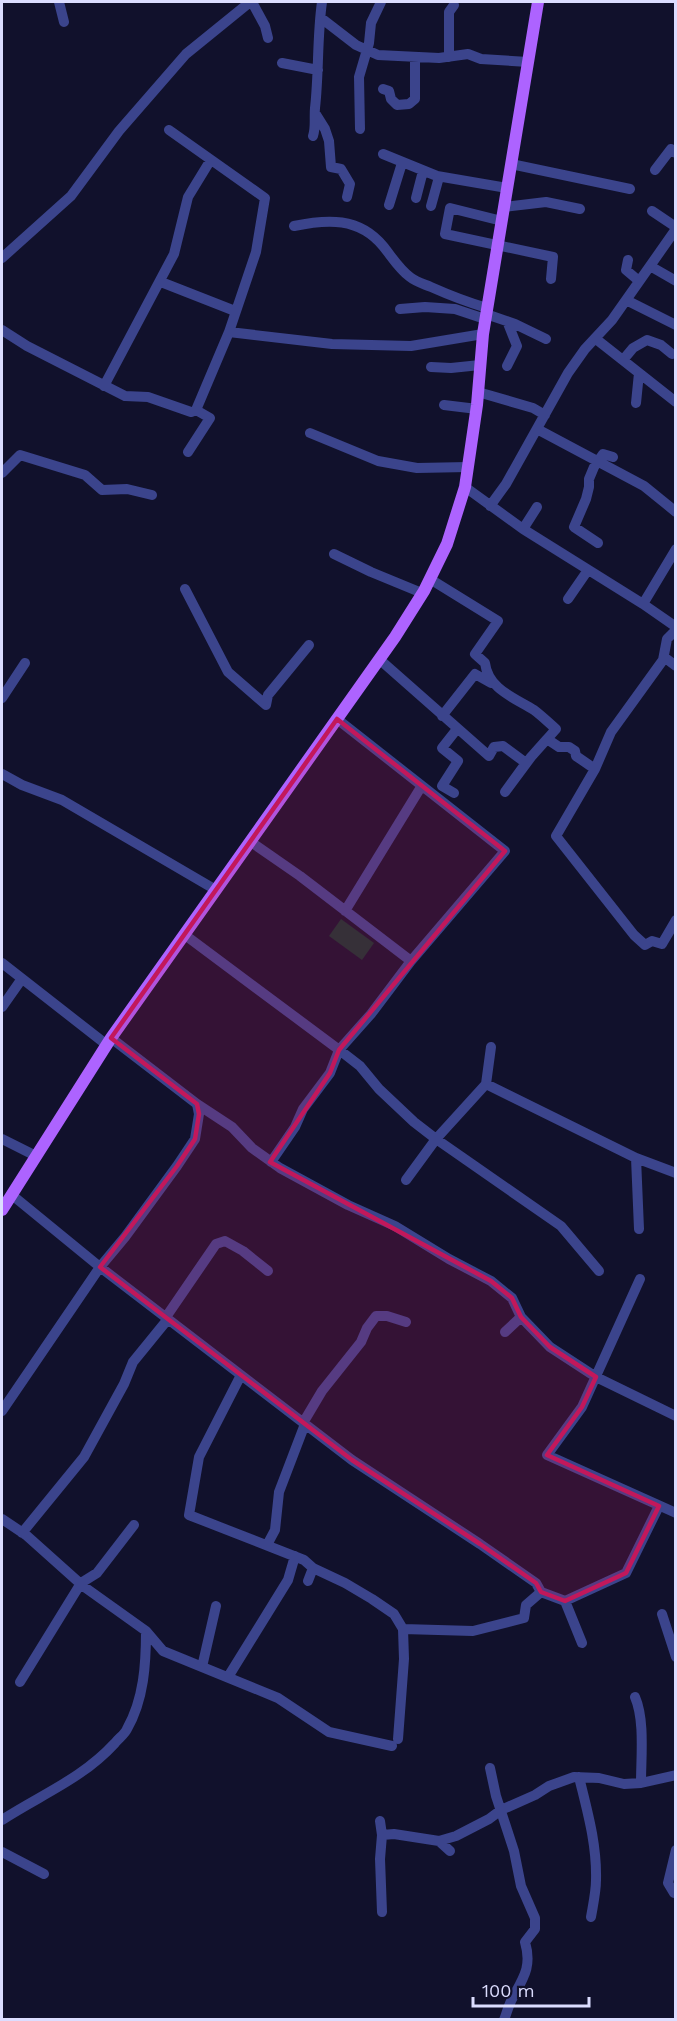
<svg xmlns="http://www.w3.org/2000/svg" width="677" height="2021" viewBox="0 0 677 2021" font-family="'Work Sans',sans-serif">
	<style>
		.green { fill: #133630 }
		.lines { fill: none; stroke-linecap: round; stroke-linejoin: round }
		.minor { stroke: #3b448c; stroke-width: 10 }
		.major { stroke: #ad63ff; stroke-width: 12 }
		.marked { fill: #c2185b; fill-opacity: 0.2; stroke: #c2185b; stroke-width: 4.5; stroke-linejoin: round }
	</style>
	<rect width="100%" height="100%" fill="#11112c"/>
	<!-- green -->
	<path class="green" d="M341 919 374 943 362 960 329 936Z"/>
	<g class="lines">
		<!-- minor -->
		<path class="minor" d="M59 2 64 22
			M252 2 265 26 268 38
			M321 18 356 45 378 55 439 58 468 54 481 59 528 62
			M449 57V12L454 5
			M282 63 318 70
			M383 89 389 91 391 99 397 105 409 104 415 99V57
			M315 113 325 129 329 141 331 167 341 169 350 184 347 197
			M360 129 359 77 369 43 371 23 381 2
			M169 130 265 198 256 252 229 332 332 344 411 346 483 334
			M313 136C316 127 314 118 315 108 319 73 317 37 322 2
			M383 154 437 176 507 188
			M511 164 630 189
			M655 170 671 149 676 153
			M416 198 423 171
			M389 205 402 163
			M431 206 439 177
			M504 207 546 202 580 209
			M652 211 676 227
			M502 221 450 208 445 234 553 257 551 279
			M294 226C327 219 359 217 383 246 392 257 399 269 410 277 416 282 424 284 431 287 449 295 467 302 487 308
			M2 258 71 196 119 131 186 54 250 2
			M628 260 626 270 639 281
			M650 266 676 281
			M161 282 235 311
			M626 300 676 325
			M400 309 425 307 455 309 485 319
			M486 314 515 324 546 339
			M507 321 517 346 507 366
			M2 330 27 346 125 396 148 397 191 412 196 410 210 418 188 452
			M596 339 676 402
			M623 360 633 348 647 340 661 345 672 354
			M431 367 451 368 480 365
			M104 386 174 254 188 197 210 161
			M478 392 533 408 545 415
			M636 403 639 373
			M444 405 477 409
			M196 410 229 332
			M537 429 644 486 676 512
			M310 433 378 461 417 468 468 467
			M2 473 20 455 85 475 102 490 127 489 152 495
			M465 487 523 529 643 604 676 627
			M490 506 506 484 568 373 585 349 612 320 676 229
			M523 529 537 507
			M598 543 574 527 586 499 589 487V479L594 467 603 454 613 457
			M334 554 371 572 422 593
			M430 579 498 621 475 654 485 663C488 689 515 698 534 710 542 716 549 723 556 729L531 757 547 739 559 747H569L575 751 576 756 595 769
			M185 589 228 672 266 705 268 695 309 645
			M568 599 588 570
			M643 604 676 549
			M676 630 667 639 663 660 611 732 595 769 556 836 634 935 645 945 652 941 662 944 676 920
			M664 657 676 666
			M379 659 489 756 494 747 503 746 526 763 505 792 531 757
			M2 698 25 663
			M442 716 475 674 491 683
			M337 719 505 851 411 961
			M2 774 22 785 62 800 216 890
			M454 793 442 786 458 761 442 748 457 729
			M251 842 300 876 411 961 371 1014 339 1050 330 1073 303 1109 295 1127 271 1162
			M345 911 421 787
			M185 935 342 1052 360 1066 379 1089 414 1122 436 1139 561 1226 599 1271
			M2 963 107 1045
			M2 1007 21 980
			M111 1038 197 1104 232 1127 252 1148 280 1168 348 1205 395 1226 449 1259 491 1281 512 1298 521 1317 550 1347 596 1377 676 1416
			M486 1084 491 1047
			M2 1139 36 1156
			M636 1158 676 1173
			M406 1180 436 1139 486 1084 636 1158 639 1229
			M12 1195 100 1267 352 1460 480 1544 536 1583 541 1592 526 1605 524 1618 473 1631 403 1629 404 1659 398 1739
			M640 1279 582 1407 547 1455 676 1513
			M166 1317 216 1244 225 1241 243 1251 268 1271
			M505 1332 521 1317
			M241 1375 199 1457 189 1515 304 1560 313 1568
			M2 1411 100 1267 125 1237 177 1166 195 1139 199 1114 197 1104
			M303 1423 322 1391 361 1342 367 1328 376 1316H387L406 1322
			M2 1519 26 1535 83 1586 146 1631 163 1651 278 1698 329 1732 392 1746
			M22 1533 84 1457 124 1384 133 1362 168 1319
			M267 1545 275 1530 279 1492 305 1424
			M308 1581 313 1568 345 1583 372 1599 394 1614 403 1629
			M541 1592 565 1601 626 1573 659 1506
			M565 1601 582 1643
			M662 1614 676 1657
			M202 1667 216 1606
			M228 1677 288 1580 295 1556
			M20 1682 81 1583 97 1573 134 1525
			M635 1697C645 1720 641 1757 641 1783
			M490 1768 496 1796 514 1851 521 1886 535 1918V1929L525 1942C532 1966 524 1977 513 1997 509 2004 507 2012 504 2020
			M579 1777C587 1810 597 1844 596 1880 596 1892 593 1905 591 1917
			M2 1820C42 1794 82 1779 115 1743 119 1738 125 1734 127 1729 144 1699 146 1664 146 1631
			M380 1821 382 1835 380 1859 382 1912
			M382 1835 394 1834 439 1841 450 1851
			M439 1841 456 1836 489 1819 501 1810 535 1795 549 1786 574 1777 599 1778 624 1784 641 1783 676 1775
			M2 1852 44 1874
			M674 1893 668 1883 676 1850"/>
		<!-- major -->
		<path class="major" d="M2 1210 111 1038 395 637 424 591 447 544 465 487 477 405 483 334 538 2"/>
	</g>
	<!-- marked area -->
	<path class="marked" d="M337 719 505 851 339 1050 330 1073 270 1162 491 1281 512 1298 521 1317 550 1347 596 1377 582 1407 547 1455 659 1506 626 1573 565 1601 541 1592 536 1583 480 1544 352 1460 100 1267 177 1166 195 1139 199 1114 197 1104 111 1038Z"/>
	<!-- border -->
	<rect width="677" height="2021" fill="none" stroke="#dcddff" stroke-width="6"/>
	<!-- scale -->
	<path d="M473 1997v9h116v-9" fill="none" stroke="#dcddff" stroke-width="3"/>
	<text x="482" y="1997" font-size="18" fill="#dcddff" stroke="#11112c" stroke-width="4.5" paint-order="stroke">100 m</text>
</svg>
